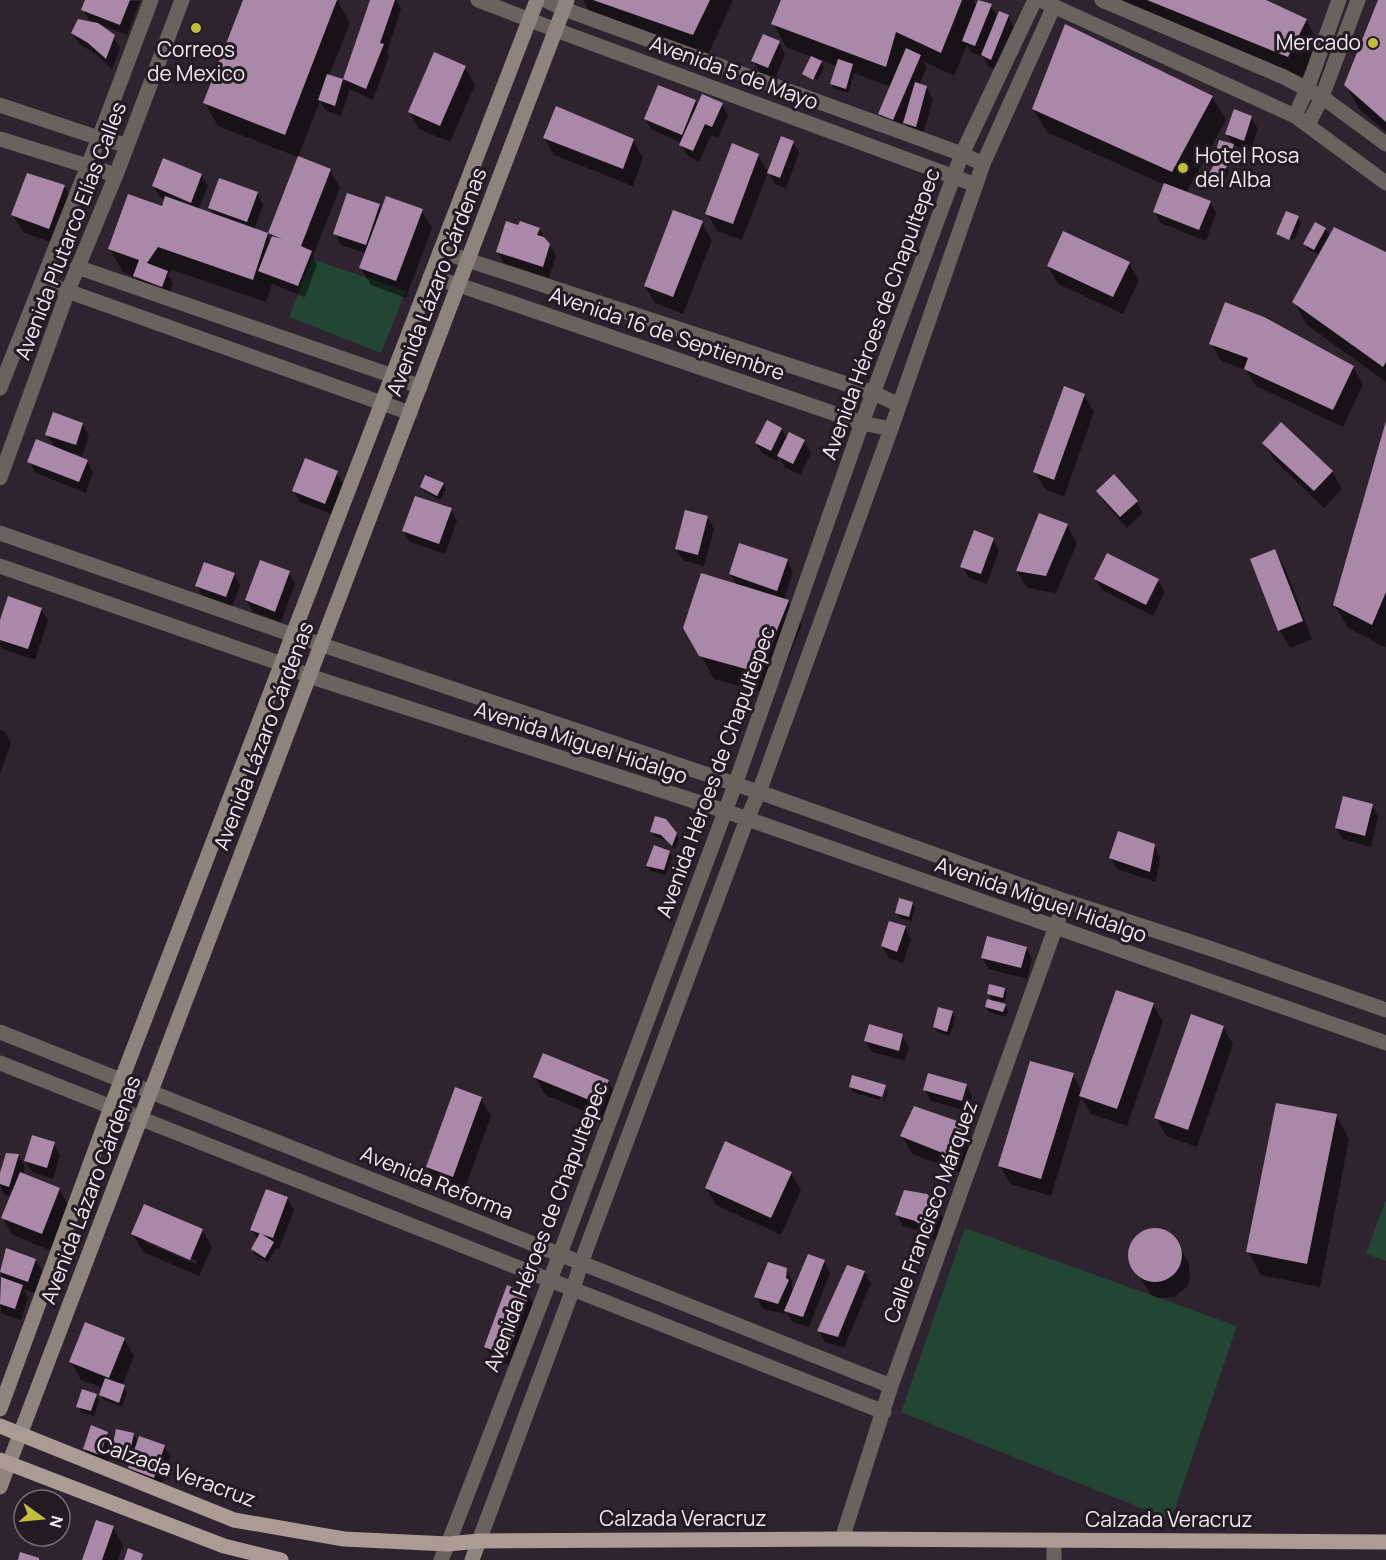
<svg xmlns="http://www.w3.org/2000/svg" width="1386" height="1560" viewBox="0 0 1386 1560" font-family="Manrope,sans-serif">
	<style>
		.park { fill: #234534 }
		.shadow { fill: #0007; fill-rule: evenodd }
		.building { fill: #a988a8 }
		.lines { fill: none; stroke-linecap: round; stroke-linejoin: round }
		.minor { stroke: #69625e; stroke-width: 15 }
		.tertiary { stroke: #69625e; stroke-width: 15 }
		.secondary { stroke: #8e837d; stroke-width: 15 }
		.primary { stroke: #aa9c95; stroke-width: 15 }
		.poi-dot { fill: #c2bd3f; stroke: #241a24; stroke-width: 2 }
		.labels { text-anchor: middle; stroke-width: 6; stroke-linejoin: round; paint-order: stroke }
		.poi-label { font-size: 21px; fill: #efe8ef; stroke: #241a24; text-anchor: end }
		.street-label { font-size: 21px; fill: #efe8ef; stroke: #241a24 }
	</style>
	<rect width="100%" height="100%" fill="#2e232e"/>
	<!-- park -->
	<path class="park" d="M312 259 406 291 381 353 289 317Z
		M1385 1202H1386V1261L1366 1254Z
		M965 1228 1237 1326 1171 1520 901 1412Z"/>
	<!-- shadow -->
	<path class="shadow" d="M87 0 140 1 127 35 99 24 113 36 120 48 112 69 96 54 79 44 73 33 91 23 83 9Z
		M245 0H337L350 23 329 76 344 81 371 0H396L401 9 387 52 389 56 373 100 350 89 341 116 326 111 320 101 298 157 218 126 205 103Z
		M583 0H733L707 57 593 18Z
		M782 0H973L977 7 991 6 998 17 1008 16 1014 28 997 70 989 67 983 57 971 52 967 45 954 76 923 61 927 67 919 85 926 87 933 99 922 138 911 135 903 121 899 131 886 125 879 114 891 87 854 73 848 93 834 89 831 83 837 66 819 59 824 67 818 80 805 74V77L803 74 812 57 786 47 773 23Z
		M1105 0H1262L1306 20 1319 43 1301 79Z
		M1379 0H1386V132L1359 109 1346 85Z
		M779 43 785 54 775 79 760 73 753 61Z
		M465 67 475 85 450 142 419 129 409 111Z
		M1212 97 1226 120 1186 193 1210 202 1216 213 1206 241 1161 223 1154 212 1165 185 1047 132 1033 109Z
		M695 101 698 106 722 104 728 116 718 138 711 135 699 162 688 156 681 145 682 143 652 130 645 119Z
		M1251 117 1258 129 1250 151 1233 145 1227 134Z
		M544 138 633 140 643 158 633 186 554 155Z
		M793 142 799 153 786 188 775 184 769 172Z
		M1233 146 1236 151 1233 162 1220 159 1217 154Z
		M758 155 768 172 742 240 717 231 707 213Z
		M1226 167 1229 172 1222 185 1213 180 1210 175Z
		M330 170 340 188 313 256 317 264 305 297 272 284 266 302 172 270 168 275 173 284 168 297 141 287 135 277 123 272 110 249 163 208 165 200 160 197 153 186 201 175 208 186 198 210 214 216 210 208 257 193 263 205 254 230 267 234 270 241 273 239 269 233Z
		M64 186 74 203 59 245 23 232 13 215Z
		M379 206 382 211H422L432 228 406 298 371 285 361 268 366 253 341 245 335 233Z
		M1298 218 1301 223 1294 240 1280 234V238L1292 244 1281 239 1278 234Z
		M701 222 712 240 683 314 655 303 645 286Z
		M519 227 539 229 549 244 556 256 549 278 504 263 498 252Z
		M1325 229 1330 237 1386 254V382L1307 325 1294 302 1319 255 1308 249 1305 244Z
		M1129 263 1139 280 1123 314 1058 284 1048 266Z
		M1211 343 1353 367 1363 384 1343 427 1256 386 1246 370 1221 361Z
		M1084 395 1094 412 1064 497 1045 489 1035 472Z
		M82 424 89 436 82 456 73 453 72 455 87 461 93 472 86 493 36 473 29 461 55 448 47 434Z
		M1386 424V646L1385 647 1348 628 1334 605Z
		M781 429 787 439 790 434 804 441 811 453 800 475 785 467 779 457 777 461 763 454 756 443Z
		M1264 443 1332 471 1342 489 1324 508 1274 460Z
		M336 472 343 483 331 514 300 502 294 491Z
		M443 484 446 489 440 500 425 492 422 487Z
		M1098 491 1137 502 1143 513 1127 528 1104 502Z
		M451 509 457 521 445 554 410 542 403 531Z
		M707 517 714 529 704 566 683 560 676 549Z
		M1067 525 1077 543 1056 593 1027 588 1017 571Z
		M993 539 999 550 987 584 969 578 962 566Z
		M1275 551 1285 568 1312 639 1290 648 1280 630 1252 559Z
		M787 560 793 572 784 600 788 601 802 625 774 695 714 679 685 628 737 585 730 574Z
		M289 573 295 584 281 622 253 612 246 600Z
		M234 574 240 586 232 608 203 598 197 586Z
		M1095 579 1158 581 1165 592 1153 616 1102 590Z
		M41 609 48 620 35 660 2 649 0 645V625Z
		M0 730 5 732 11 743 0 774Z
		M1372 805 1378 817 1371 847 1343 839 1336 828Z
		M652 832 676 833 679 839 675 850 666 840 655 837Z
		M1154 846 1160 857 1156 882 1117 869 1111 858Z
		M669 852 672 857 666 875 650 871 647 866Z
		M912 903 915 908 911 921 900 918 897 913Z
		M905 927 911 939 903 963 889 958 882 946Z
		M1026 948 1032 959 1027 979 989 969 982 957Z
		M1004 989 1007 994 1005 1002 994 1000V1002L1005 1005 1008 1011 1006 1017 989 1012 986 1007 993 1002 989 994Z
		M1153 1004 1163 1022 1127 1126 1091 1114 1081 1097 1051 1196 1010 1184 1000 1166 1073 1075 1082 1092Z
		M952 1013 955 1018 950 1036 937 1032 934 1027Z
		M1223 1027 1233 1044 1197 1147 1166 1136 1156 1118Z
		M902 1036 909 1047 905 1061 872 1052 866 1041Z
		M535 1077 608 1081 618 1099 609 1121 545 1095Z
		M966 1085 972 1096 968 1111 931 1101 925 1090Z
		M850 1086 885 1087 886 1089H884L880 1100 853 1092Z
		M887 1089 888 1092 885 1101H883Z
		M481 1099 491 1116 463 1194 437 1185 427 1167Z
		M1336 1116 1349 1139 1320 1287 1261 1275 1248 1252Z
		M962 1124 972 1141 965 1174 912 1154 902 1136Z
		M54 1144 60 1155 53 1179 32 1172 25 1161Z
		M7 1155 19 1156 25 1167 23 1175 59 1189 69 1207 52 1251 13 1235 3 1218 12 1197 5 1195 0 1186V1178Z
		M791 1173 801 1190 781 1235 716 1205 706 1188Z
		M287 1198 294 1210 279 1249 276 1248 268 1262 255 1255 252 1249 258 1240 252 1230Z
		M937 1207 944 1219 937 1242 923 1232 903 1226 897 1215Z
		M1150 1229 1167 1232 1174 1237 1189 1263 1190 1280 1187 1287 1174 1297 1158 1298 1151 1295 1131 1263V1246L1135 1238Z
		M202 1230 212 1247 199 1276 143 1252 133 1234ZM145 1239 197 1261 196 1264 145 1242Z
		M35 1260 42 1271 35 1293 23 1289 28 1297 21 1320 1 1313 0 1284 2 1279 5 1280 0 1272Z
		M824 1261 830 1273 809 1327 792 1322 786 1311 785 1314 763 1309 756 1297 786 1269 792 1281V1288L794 1292Z
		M864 1272 871 1283 844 1348 825 1342 819 1331Z
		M528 1295 535 1306 513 1366 492 1359 486 1347Z
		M124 1339 134 1356 122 1386 127 1392 122 1407 104 1400 101 1395 103 1388 81 1380 71 1362Z
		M96 1396 99 1401 94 1416 81 1412 78 1406Z
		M107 1433 114 1445 133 1434 138 1442 164 1446 170 1457 160 1488 136 1480 129 1468 133 1457 117 1453 113 1446 106 1465 91 1460 84 1449Z
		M113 1527 123 1545 118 1560H83Z"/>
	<!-- building -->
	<path class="building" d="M85 0H130L120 25 81 10Z
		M243 0H337L285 135 203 103Z
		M370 0H395L380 43 384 44 366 89 343 79Z
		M593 0H710L693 35Z
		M781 0H962L941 53 896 32 886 67 771 24Z
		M978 0 992 4 975 46 962 41Z
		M1147 0H1266L1307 19 1288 57Z
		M1378 0H1386V122L1344 85Z
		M999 11 1009 15 991 60 981 55Z
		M78 19 98 23 115 35 106 59 88 43 71 33Z
		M1065 24 1213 96 1172 172 1032 109Z
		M763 34 780 41 768 68 751 61Z
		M906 48 921 55 893 120 878 114Z
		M434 52 466 66 440 126 408 112Z
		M811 56 822 61 813 80 802 74Z
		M838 59 853 64 846 89 830 84Z
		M327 74 343 79 335 106 318 100Z
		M915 82 927 86 916 127 903 123Z
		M658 85 696 100 682 135 644 119Z
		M702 94 723 103 712 127 705 124 693 151 679 145Z
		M556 106 634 139 623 169 543 138Z
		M1234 109 1252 116 1244 141 1225 134Z
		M781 136 794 141 780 178 767 173Z
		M1219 140 1234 144 1230 158 1215 154Z
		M732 143 759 154 733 224 705 214Z
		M298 156 331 169 301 246 312 251 298 286 258 271 272 236 282 239 268 233Z
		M163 158 202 174 191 203 152 186Z
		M1217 160 1227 166 1219 181 1208 175Z
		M27 173 65 185 49 229 11 215Z
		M219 178 258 192 247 222 208 208Z
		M1164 183 1211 201 1199 230 1153 212Z
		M347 193 380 204 366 245 333 234Z
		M128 194 162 206 165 196 268 233 253 280 158 247 147 263 168 271 162 287 133 276 139 260 108 249Z
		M386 196 423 209 396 281 359 268Z
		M673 210 703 221 673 297 644 286Z
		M1286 211 1299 216 1289 240 1276 234Z
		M506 221 518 225 520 221 540 228 537 235 544 237 550 244 543 267 496 252Z
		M1315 222 1326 228 1314 250 1303 244Z
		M1334 227 1386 252V362L1383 367 1292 302Z
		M1063 231 1130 262 1113 297 1047 266Z
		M1225 302 1264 317 1354 366 1333 410 1244 369 1248 358 1209 344Z
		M1064 386 1085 394 1054 480 1033 472Z
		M53 412 83 423 76 445 45 435Z
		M767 420 782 428 771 451 755 443Z
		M1386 421V592L1372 625 1333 605Z
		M1281 422 1333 471 1314 491 1262 443Z
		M789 432 805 440 793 464 777 456Z
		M36 439 88 460 79 482 27 462Z
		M305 458 338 471 325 504 292 491Z
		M1114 474 1138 501 1120 517 1096 491Z
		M425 475 444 483 437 496 420 487Z
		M415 496 452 508 439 544 402 531Z
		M685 510 708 516 698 555 675 549Z
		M1039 513 1068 524 1046 576 1016 571Z
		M974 530 994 538 981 574 960 567Z
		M739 543 788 559 777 591 729 574Z
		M1275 549 1303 621 1278 631 1250 559Z
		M1107 553 1159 579 1146 605 1094 579Z
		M260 560 290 571 275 612 245 600Z
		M204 562 235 573 226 597 195 586Z
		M701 573 789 600 760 673 699 656 683 628Z
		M8 596 42 608 28 649 0 640V620Z
		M1343 796 1373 804 1365 836 1335 828Z
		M655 816 666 819 677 833 672 846 661 835 650 832Z
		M1118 831 1155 844 1150 872 1109 858Z
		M654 845 670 851 664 870 646 866Z
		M899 898 913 902 909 917 895 913Z
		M889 921 906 926 897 952 881 946Z
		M987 936 1027 947 1021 968 981 958Z
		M989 984 1005 988 1003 998 987 994Z
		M1116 990 1154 1003 1117 1109 1079 1096Z
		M987 999 1006 1004 1003 1012 985 1007Z
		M938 1007 953 1011 947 1032 933 1027Z
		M1191 1014 1224 1026 1188 1130 1154 1118Z
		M869 1024 903 1034 899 1051 864 1041Z
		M543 1053 609 1080 599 1104 533 1077Z
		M1030 1061 1074 1073 1041 1179 998 1166Z
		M928 1073 967 1084 962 1101 923 1090Z
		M852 1075 886 1085 882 1097 849 1087Z
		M455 1087 482 1097 453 1177 426 1167Z
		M1276 1103 1337 1114 1307 1264 1246 1252Z
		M914 1106 963 1123 955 1158 900 1136Z
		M32 1135 55 1142 47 1168 24 1161Z
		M725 1141 792 1172 771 1218 705 1188Z
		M6 1153 19 1154 9 1187 0 1184V1173Z
		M20 1172 60 1188 42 1234 1 1218Z
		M266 1189 288 1197 273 1238 250 1230Z
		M904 1190 927 1194 939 1206 931 1232 915 1221 895 1215Z
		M144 1204 203 1229 190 1260 131 1234Z
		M1128 1255a27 27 0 1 1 54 0a27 27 0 1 1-54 0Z
		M260 1233 274 1242 265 1258 251 1249Z
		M6 1248 36 1259 28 1282 0 1272Z
		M808 1254 825 1260 803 1317 784 1311Z
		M768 1262 787 1268 786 1278 789 1280 778 1304 754 1297Z
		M847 1265 865 1271 838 1337 817 1331Z
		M1 1277 23 1285 15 1309 0 1304Z
		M507 1285 529 1294 507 1356 484 1347Z
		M85 1322 125 1338 109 1378 69 1362Z
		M105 1378 125 1385 119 1403 99 1395Z
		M82 1389 97 1394 91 1411 76 1407Z
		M91 1425 108 1432 100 1455 83 1449Z
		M116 1429 134 1433 130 1452 112 1448Z
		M139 1436 165 1445 154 1478 128 1468Z
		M96 1520 114 1526 102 1560H82Z
		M128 1548 143 1554 141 1560H124Z
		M20 1552 39 1558V1560H18Z"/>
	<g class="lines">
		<!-- minor -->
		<path class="minor" d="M478 0 556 30 976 185
			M545 0 564 9 962 154 983 164
			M0 105 99 138 127 145
			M1295 116 1307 89 1339 0
			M1308 125 1322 97 1358 0
			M0 139 116 175
			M440 251 874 393 899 405
			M77 267 393 376 420 387
			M430 277 459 285 862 423 891 429
			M42 282 410 413
			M0 388 99 138 151 0
			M0 478 68 291 116 175 182 0
			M0 533 293 635 759 792 1065 901 1209 948 1386 1010
			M0 566 282 664 309 676 725 811 1386 1043
			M0 1032 891 1386
			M0 1063 884 1412
			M842 1539 891 1386 1065 901
			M1054 1540V1560
			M479 1541 573 1289 581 1263 747 819 759 792 891 429 983 164 1054 6
			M448 1544 560 1254 735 785 862 423 962 154 1035 0"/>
		<!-- tertiary -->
		<path class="tertiary" d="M1040 0 1295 116 1386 183
			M1102 0 1284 77 1322 97 1386 144
			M441 1560 448 1544"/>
		<!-- secondary -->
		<path class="secondary" d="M0 1409 111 1107 537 0
			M0 1487 567 0
			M472 1560 479 1541"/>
		<!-- primary -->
		<path class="primary" d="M0 1426 234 1520 344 1539 448 1544 479 1541 842 1539 1386 1542
			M0 1460 224 1546 281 1560"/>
	</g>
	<!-- markers -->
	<g class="poi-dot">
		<circle cx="196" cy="28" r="6"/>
		<circle cx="1373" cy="43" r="6"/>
		<circle cx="1183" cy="168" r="6"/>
	</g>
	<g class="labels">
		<!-- poi labels -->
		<g class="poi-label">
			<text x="1361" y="50">Mercado</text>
			<text x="196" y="57" text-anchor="middle">Correos<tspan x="196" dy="24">de Mexico</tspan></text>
			<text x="1195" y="163" text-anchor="start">Hotel Rosa<tspan x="1195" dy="24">del Alba</tspan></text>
		</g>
		<!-- street labels -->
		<g class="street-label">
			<text transform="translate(734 73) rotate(20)" y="7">Avenida 5 de Mayo</text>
			<text transform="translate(71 231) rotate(-69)" y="7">Avenida Plutarco Elías Calles</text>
			<text transform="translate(437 282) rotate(-69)" y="7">Avenida Lázaro Cárdenas</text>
			<text transform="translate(881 314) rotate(-70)" y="7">Avenida Héroes de Chapultepec</text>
			<text transform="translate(667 334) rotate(19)" y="7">Avenida 16 de Septiembre</text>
			<text transform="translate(264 736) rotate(-69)" y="7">Avenida Lázaro Cárdenas</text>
			<text transform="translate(581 743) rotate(18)" y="7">Avenida Miguel Hidalgo</text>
			<text transform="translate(716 772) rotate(-70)" y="7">Avenida Héroes de Chapultepec</text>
			<text transform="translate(1041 900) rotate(19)" y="7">Avenida Miguel Hidalgo</text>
			<text transform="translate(437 1183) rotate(22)" y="7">Avenida Reforma</text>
			<text transform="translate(91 1190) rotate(-69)" y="7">Avenida Lázaro Cárdenas</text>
			<text transform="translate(931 1212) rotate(-70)" y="7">Calle Francisco Márquez</text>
			<text transform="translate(546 1227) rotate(-69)" y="7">Avenida Héroes de Chapultepec</text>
			<text transform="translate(176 1472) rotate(20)" y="7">Calzada Veracruz</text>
			<text x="683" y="1526">Calzada Veracruz</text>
			<text x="1169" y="1527">Calzada Veracruz</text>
		</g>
	</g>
	<!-- north arrow -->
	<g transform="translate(42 1518) rotate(105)"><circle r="28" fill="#241a24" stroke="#756c75" stroke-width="1.5"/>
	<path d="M0-4.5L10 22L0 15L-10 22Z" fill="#c2bd3f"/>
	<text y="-9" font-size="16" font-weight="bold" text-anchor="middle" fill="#efe8ef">N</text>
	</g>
</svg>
